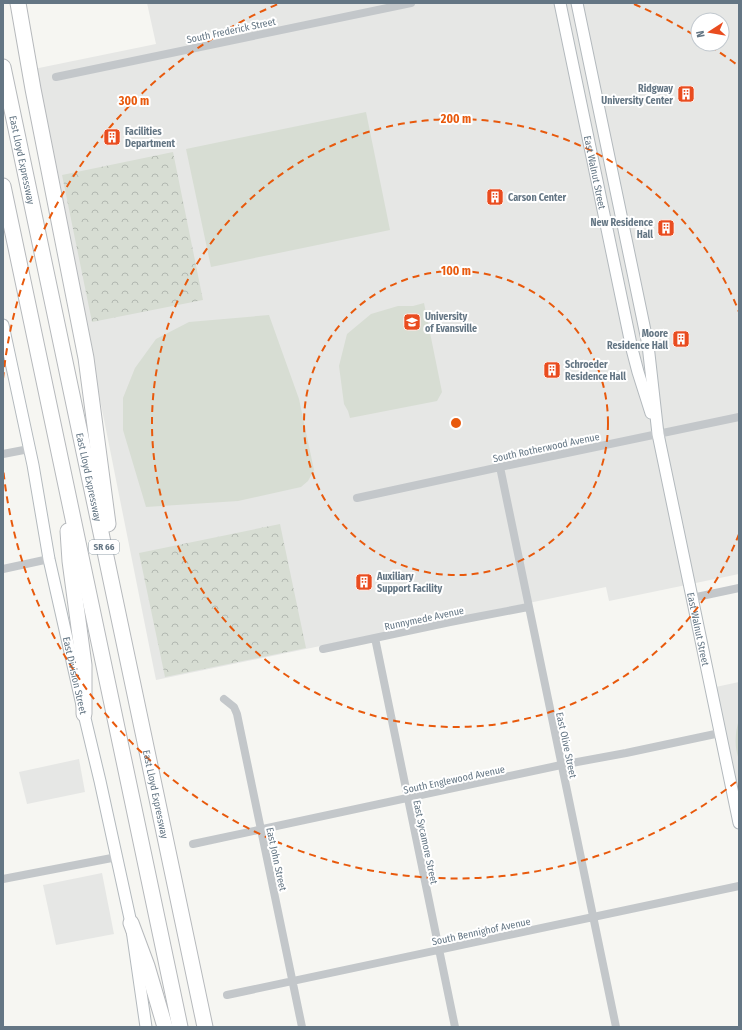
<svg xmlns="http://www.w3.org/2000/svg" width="742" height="1030" viewBox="0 0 742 1030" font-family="'Fira Sans Condensed',sans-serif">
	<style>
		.built { fill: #e6e7e5; fill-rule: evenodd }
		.green { fill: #d7ddd3 }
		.forest { fill: url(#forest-crowns) }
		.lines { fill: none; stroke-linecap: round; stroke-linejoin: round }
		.secondary-casing { stroke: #b3b9bd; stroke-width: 13 }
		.highway-casing { stroke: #b6b9bc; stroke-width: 17 }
		.street { stroke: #c3c7ca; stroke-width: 8 }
		.secondary { stroke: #fff; stroke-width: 11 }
		.highway { stroke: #fff; stroke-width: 15 }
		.ring { fill: none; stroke: #e8590c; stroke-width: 2; stroke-dasharray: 7 5 }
		.labels { text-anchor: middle; stroke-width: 4; stroke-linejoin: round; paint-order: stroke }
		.shield { fill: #fff; stroke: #929fa9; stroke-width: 1 }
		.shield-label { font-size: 9px; font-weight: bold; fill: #647684 }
		.street-label { font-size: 10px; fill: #647684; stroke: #fff }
		.poi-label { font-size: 10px; font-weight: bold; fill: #647684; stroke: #fff; text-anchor: start }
		.centre { fill: #e8590c; stroke: #fff; stroke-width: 2 }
		.ring-label { font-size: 12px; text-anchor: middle; font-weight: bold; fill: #e8590c; stroke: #fff; stroke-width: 4; stroke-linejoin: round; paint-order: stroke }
	</style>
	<defs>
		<pattern id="forest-crowns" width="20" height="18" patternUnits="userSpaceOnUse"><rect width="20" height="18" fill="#d7ddd3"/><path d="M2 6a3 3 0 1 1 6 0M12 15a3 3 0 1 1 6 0" fill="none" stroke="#b2b8b1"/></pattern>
	</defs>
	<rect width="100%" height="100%" fill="#f6f6f2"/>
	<!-- built -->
	<path class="built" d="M147 3H739V574L609 601 606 587 156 680 34 69 156 44ZM698 20H722V44H698Z
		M739 682V823L711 688Z
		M79 759 85 792 27 804 19 772Z
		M102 873 114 934 56 945 43 885Z"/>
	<!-- green -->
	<path class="green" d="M366 112 390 230 211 267 186 149Z
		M424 303 442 392 437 401 350 418 348 411 344 404 339 366 347 334 371 314 398 306H413Z
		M269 315 299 399 314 470 308 481 301 487 238 501 146 507 123 430V398L135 368 156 339 189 322Z
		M739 719V760C734 747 735 733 739 719Z"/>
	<!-- forest -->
	<path class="forest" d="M173 152 203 300 92 322 62 175Z
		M280 524 306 648 165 677 139 553Z"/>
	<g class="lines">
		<defs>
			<g id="secondary">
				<path id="s1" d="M560 3 632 349 638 372 651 413"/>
				<path id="s2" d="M577 3 648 345 658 434 739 823"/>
				<path id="s3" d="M3 325 33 465 49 559 84 714 100 781 131 923 146 1027"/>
			</g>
			<g id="highway">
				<path d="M18 3 33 89 86 358 108 524"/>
				<path id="s4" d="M3 67 205 1027"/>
				<path d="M3 186 180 1027"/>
				<path d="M68 531 70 561 84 665V714"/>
				<path d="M131 923 147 966 165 1027"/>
			</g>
		</defs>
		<!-- secondary casing -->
		<use href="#secondary" class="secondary-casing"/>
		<!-- highway casing -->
		<use href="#highway" class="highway-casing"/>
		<!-- street -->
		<path class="street" d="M56 77 411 3
			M3 454 29 449
			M500 467 616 1027
			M357 498 500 467 739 417
			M3 569 49 559
			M692 598 739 588
			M375 638 455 1027
			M323 649 450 622 528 607
			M224 699 234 707 237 714 302 1027
			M193 844 561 765 626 753 720 733
			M3 879 117 857
			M227 995 739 886"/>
		<!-- secondary -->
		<use href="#secondary" class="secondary"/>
		<!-- highway -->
		<use href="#highway" class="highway"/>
	</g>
	<!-- distance rings -->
	<g class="ring">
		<circle cx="456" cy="423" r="152"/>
		<path d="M739 534A304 304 0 1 1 739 312"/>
		<path d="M736 782A455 455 0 0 1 3 467M3 379A455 455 0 0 1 278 4M634 4A455 455 0 0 1 697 37M710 46A455 455 0 0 1 736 64"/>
	</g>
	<!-- icons -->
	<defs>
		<symbol id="building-square" viewBox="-11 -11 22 22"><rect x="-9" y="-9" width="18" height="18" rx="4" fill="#e94c1f" stroke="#fff"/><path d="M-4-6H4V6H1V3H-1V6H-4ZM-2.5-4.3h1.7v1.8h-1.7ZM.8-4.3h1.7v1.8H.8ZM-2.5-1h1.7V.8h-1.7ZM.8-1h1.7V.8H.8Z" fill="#fff"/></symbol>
		<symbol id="university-square" viewBox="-11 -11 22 22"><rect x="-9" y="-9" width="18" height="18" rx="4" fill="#e94c1f" stroke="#fff"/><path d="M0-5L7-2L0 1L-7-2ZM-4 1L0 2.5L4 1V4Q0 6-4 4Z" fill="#fff"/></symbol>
	</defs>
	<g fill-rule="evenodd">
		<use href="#building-square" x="676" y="84" width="20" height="20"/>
		<use href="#building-square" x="102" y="127" width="20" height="20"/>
		<use href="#building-square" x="485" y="187" width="20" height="20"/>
		<use href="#building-square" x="656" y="218" width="20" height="20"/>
		<use href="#university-square" x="402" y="312" width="20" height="20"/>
		<use href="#building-square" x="671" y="329" width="20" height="20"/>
		<use href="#building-square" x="542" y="360" width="20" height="20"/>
		<use href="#building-square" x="354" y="572" width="20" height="20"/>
	</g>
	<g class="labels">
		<!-- shield labels -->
		<rect class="shield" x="89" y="540" width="30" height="14" rx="3"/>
		<g class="shield-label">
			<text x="104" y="550">SR 66</text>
		</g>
		<!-- street labels -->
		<g class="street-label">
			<text transform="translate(231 30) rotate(-12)" y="4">South Frederick Street</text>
			<text dy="4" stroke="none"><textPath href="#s4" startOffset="95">East Lloyd Expressway</textPath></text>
			<text dy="4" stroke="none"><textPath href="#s1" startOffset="173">East Walnut Street</textPath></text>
			<text transform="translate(546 447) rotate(-12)" y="4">South Rotherwood Avenue</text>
			<text dy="4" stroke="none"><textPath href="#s4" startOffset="419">East Lloyd Expressway</textPath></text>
			<text transform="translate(424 618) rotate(-12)" y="4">Runnymede Avenue</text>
			<text dy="4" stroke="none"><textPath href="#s2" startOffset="638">East Walnut Street</textPath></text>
			<text dy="4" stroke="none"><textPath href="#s3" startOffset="358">East Division Street</textPath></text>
			<text transform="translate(567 745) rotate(78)" y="4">East Olive Street</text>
			<text transform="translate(454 779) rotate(-12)" y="4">South Englewood Avenue</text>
			<text dy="4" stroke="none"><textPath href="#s4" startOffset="743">East Lloyd Expressway</textPath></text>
			<text transform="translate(426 842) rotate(78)" y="4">East Sycamore Street</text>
			<text transform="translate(277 859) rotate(78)" y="4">East John Street</text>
			<text transform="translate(481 931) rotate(-12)" y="4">South Bennighof Avenue</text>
		</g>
		<!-- poi labels -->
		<g class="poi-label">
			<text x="673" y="92" text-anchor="end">Ridgway<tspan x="673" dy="12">University Center</tspan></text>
			<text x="125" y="135">Facilities<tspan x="125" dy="12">Department</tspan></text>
			<text x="508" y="201">Carson Center</text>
			<text x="653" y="226" text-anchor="end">New Residence<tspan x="653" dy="12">Hall</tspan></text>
			<text x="425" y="320">University<tspan x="425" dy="12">of Evansville</tspan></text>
			<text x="668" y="337" text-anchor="end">Moore<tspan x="668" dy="12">Residence Hall</tspan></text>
			<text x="565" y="368">Schroeder<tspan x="565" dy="12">Residence Hall</tspan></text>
			<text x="377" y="580">Auxiliary<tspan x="377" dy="12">Support Facility</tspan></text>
		</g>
	</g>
	<circle cx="456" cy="423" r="6" class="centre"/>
	<g class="ring-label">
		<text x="134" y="105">300 m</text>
		<text x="456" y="123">200 m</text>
		<text x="456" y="275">100 m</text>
	</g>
	<!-- border -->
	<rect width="742" height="1030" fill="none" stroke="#647684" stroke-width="8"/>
	<!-- north arrow -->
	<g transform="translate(710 32) rotate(258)"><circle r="19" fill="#ffffff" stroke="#c1c8ce"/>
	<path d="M0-3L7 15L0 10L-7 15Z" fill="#e94c1f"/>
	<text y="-6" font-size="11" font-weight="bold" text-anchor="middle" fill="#647684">N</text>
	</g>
</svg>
